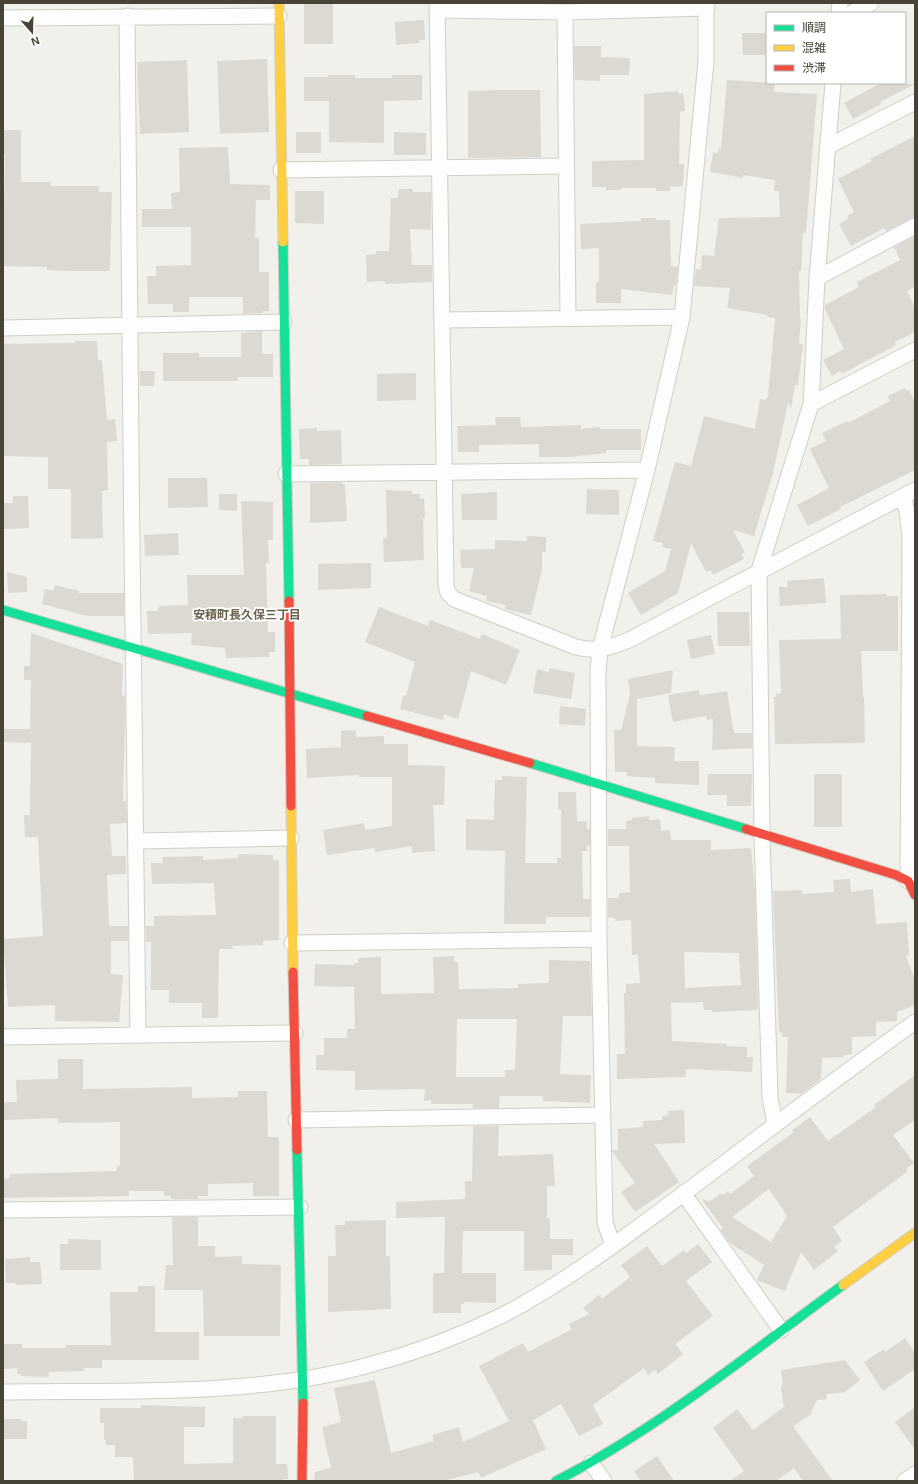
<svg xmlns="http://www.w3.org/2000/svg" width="918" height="1484" viewBox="0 0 918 1484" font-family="Arial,'Noto Sans JP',sans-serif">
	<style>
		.building { fill: #dbd9d2; fill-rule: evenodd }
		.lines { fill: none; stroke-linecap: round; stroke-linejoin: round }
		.street-casing { stroke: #cfcec7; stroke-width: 17 }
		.fast-casing { stroke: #d1cec1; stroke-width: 11 }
		.slow-casing { stroke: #d1cec1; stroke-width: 11 }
		.jam-casing { stroke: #d1cec1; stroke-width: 11 }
		.street { stroke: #fdfdfc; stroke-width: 15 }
		.fast { stroke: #16e098; stroke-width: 9 }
		.slow { stroke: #ffcf43; stroke-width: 9 }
		.jam { stroke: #f24e42; stroke-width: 9 }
		.labels { text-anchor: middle; stroke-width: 3.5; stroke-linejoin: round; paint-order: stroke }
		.neighbourhood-label { font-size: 12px; font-weight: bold; fill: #6a634d; stroke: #fff }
	</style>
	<rect width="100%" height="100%" fill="#f1f0ea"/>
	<!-- building -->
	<path class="building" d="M304 3H333V44H304Z
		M424 20 425 40H419V43L396 45 395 22Z
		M742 33H767V55H743Z
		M574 46H601V57L630 58 629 75H600V81L575 80Z
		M267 59 269 132 220 134 217 61Z
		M187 60 189 132 140 134 137 62Z
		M328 75H355V78H392V75H422V100L384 101V143L329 142V101H304V77H328Z
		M727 80 775 83 774 92 817 94 806 233H803L801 271H799L800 319 801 318 799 344H803L798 385H795L791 409 788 403 773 473 754 536 733 530 745 553 741 554 744 559 713 575 711 570 706 572 691 543 678 593 641 615 628 593 665 571 671 549 662 547 663 543 653 541 675 462 691 466 704 416 755 429 760 399 765 400 768 397 775 318 767 317V315L727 308 730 288 694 286 696 269 701 270 702 255 714 256 719 218 780 217 779 191H774L775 180 743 175V178L710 172 713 152 718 153 719 148H721Z
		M881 83 915 84 880 102 881 104 853 119 844 103Z
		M498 90H540L541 157 468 158V91Z
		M678 91V94L683 93 685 111 680 112 679 164H684L683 186 670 187V191H656V188H621V190H606V187H592V161L644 160V94Z
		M3 130H21V182H51V186H99V192H112L110 271H65L47 270V267L3 266 5 154H3Z
		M296 132H321V153H296Z
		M394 132 426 133V155H394Z
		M915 136V217L886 231 884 228 851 246 839 224 848 219 847 216 854 212 838 179 872 161 870 159Z
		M228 147 230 184 270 185V200H256L255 238H259V272H269V311H263V313L243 314V297H189V312H173V304H148L147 276H156V266L191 265V227H142V209H172L171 193 180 192 179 148Z
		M399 189H413V192H431V230L410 229 412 265H432V282L385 284V281L367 282 366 255 376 254V251H389L391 198H398Z
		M295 191H324V224L295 223Z
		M641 218H656V220H670L671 266 678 267 676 285H674L672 295 621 289V303H596V282H599V248L581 249 580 224 641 221Z
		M915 236V290L914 287 907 291 915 308V332L895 342 896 345 842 374 840 371 832 376 823 360 844 349 825 309V305L859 287 857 282 900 260 894 247Z
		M262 331V354H273V377H238V381H163V353H199V357H241V333Z
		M75 341H97L98 360H102L107 420 115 419 117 441 107 442 108 490 102 491 103 538 71 539V489H48V457L3 456V344L75 343Z
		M140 371H155L154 386H140Z
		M416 373V400L377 401V374Z
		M905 388 906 391 909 390 915 402V470L840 507 841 509 808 526 797 505 829 488 810 449 826 441 822 433 847 421 848 423 890 401 888 396Z
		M495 417H520L521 427 581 425V429L600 427V429H641V450H606V453L570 457H539V444L479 445V452H458L457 426 496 425Z
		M317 428V431L341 430 342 464 309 465V459H300L299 429Z
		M168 478H207L208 507 168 508Z
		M342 482V484H345L347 521 310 523V483Z
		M587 489 619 490V515L586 514Z
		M386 490 412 491V494H420V499L424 498 425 518H423L424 560 384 562 383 538H387Z
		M497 492V520H462L461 494Z
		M219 494H237V511L219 510Z
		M13 496H28L29 528 3 529V503H13Z
		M241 501 273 502V540H268L269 563H266L268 632H275V652H269V657L226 658 225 648 191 645 192 633 148 634 147 611H158L159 606 188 605 187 575H244Z
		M178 533 179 555 145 556 144 535Z
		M527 536 546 537V552H542V570L531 615 505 609 506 605 486 601 487 596 469 591 474 568H461L460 550 495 549V540L527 541Z
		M371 563V588L318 590V564Z
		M7 572 27 577V592L8 593Z
		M824 578 826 603 780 606 779 587H788L787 581Z
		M55 585 79 591 78 593H124V616H87L42 604 45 589 53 591Z
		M887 594 886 596H898V651H861L863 697H864L865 743 775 744 774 697H776V694L781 693 779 640 841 639 840 595Z
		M379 607 428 626 430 620 480 639 482 634 520 650 506 685 471 671 458 719 444 714 443 720 400 709 403 695 406 696 415 662 365 642Z
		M717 612H749L750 646H718Z
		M31 633 123 664 122 695 125 696V724L123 801H126L127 823 110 824 112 856H126V874L107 875 109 926H128V941H111V974L123 975 119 1022 55 1021V1005L8 1007 3 939 43 936 38 837H25L24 815H30L31 743 3 742V729H30L31 680H24V666H30Z
		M711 635 715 654 691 659 687 640Z
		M549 668 575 673 571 699 533 693 537 669 549 672Z
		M673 670 671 693 637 699V746L675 747 674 761H699V785L655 783V778L627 776V772H615L614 730H621L630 694 628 679Z
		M699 690 700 695 727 691 734 733H752V748L712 750 713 719 707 720 706 716 673 722 668 695Z
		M560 706 586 709 585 726 559 724Z
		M356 730V737L384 736V744H408V765L445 766 444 805H433L435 851 412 853V846L375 852V848L327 855 323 830 364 823 365 830 392 826V777H359V775L307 778 306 749 341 747V731Z
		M708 774H752L751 806H727V795H707Z
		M814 774H842V827H814Z
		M502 776 527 777 525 863H557V858H561V810H558V792H576L577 821H587V829H590V846H587V851H582L583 899H590V917H546V924H504L505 851 466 850V819L494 820 495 780H502Z
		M649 816V820L660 819 661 831 670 830 671 840H711V850L751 848 755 892 758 1010 712 1012V1010H704L703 1002 671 1003 672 1041 727 1044 726 1046 747 1047V1057H753L752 1072 686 1069V1077L617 1079V1054H625L624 993H626V984L640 983 638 954 632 955 631 920 615 921V918L608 917V898H619V893L630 892 629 846H608V829H626V821L632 820V818ZM684 952 739 953 741 985 685 988Z
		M238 854 273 855V860H279V940L263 941V945L232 946 233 949H219L218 1018H202V1003H169V990H151V942H146V926H154V916L216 915 214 883 152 884 151 863H163L162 857 203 856V860L238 858Z
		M850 879 851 892 873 889 876 924 907 922 909 956H906L915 980V1005L897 1012V1021L876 1022V1036L852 1037V1054L844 1055V1057L822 1058 821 1079 801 1094 786 1093 788 1037H782V1032H779L773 891 802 890V894L834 892 833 880Z
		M454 956V962H458L459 989 518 988V984L549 983V960L590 961 592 1016H563L560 1074 591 1075 590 1103 543 1101V1096H500L499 1108H473V1104H431V1100L424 1101 425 1089 355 1090V1071L316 1070V1055H324V1038H347V1029H355L354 987 314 986 315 964 354 965V963H358V958L381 957V994L434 993 433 957ZM457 1019H517L515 1070H505V1077H456Z
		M58 1059H83V1089L192 1087V1098L238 1097V1091H267L268 1137H279V1196H253V1183L208 1184V1196H198V1199H171V1196H164V1191H129V1196L3 1198V1179L10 1178V1174L117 1171V1166H120V1122L58 1123V1118L3 1120V1102H17L16 1080 58 1079Z
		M915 1075V1120L893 1135 914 1163 906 1169 908 1171 833 1227 842 1241 834 1247 838 1251 814 1270 801 1252 785 1291 757 1280 764 1265 730 1243 720 1230 723 1228 702 1200 703 1199 709 1202 721 1193 723 1195 728 1191 730 1194 754 1176 747 1166 794 1132 792 1130 810 1117 828 1141 876 1107 874 1105ZM769 1189 787 1216 771 1242 732 1217Z
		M684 1110 685 1143 654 1144 679 1182 635 1212 621 1192 635 1183 612 1151V1150H618V1129L643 1127V1121L662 1120V1116L668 1115V1111Z
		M473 1126H499L498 1156 553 1154 555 1186H547V1218H550V1239H573V1255H552V1270L524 1271V1231H463L462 1273H496V1303L464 1302V1304H461V1313H433V1273H444L445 1217 396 1218V1202L465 1199V1181H472Z
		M172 1217H198V1246H215V1257L242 1256V1264L281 1265 280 1336H204L203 1290H164L166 1265H173Z
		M386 1220V1256H390L391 1309 328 1312V1256H336L335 1225H345V1221Z
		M68 1239 101 1240V1270H60V1244H68Z
		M698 1244 712 1262 686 1281 713 1316 675 1344 683 1354 658 1374 655 1370 648 1375 644 1368 593 1405 603 1424 579 1436 561 1404 533 1420 546 1449 481 1478 478 1472 442 1481H314L315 1472 331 1468 322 1427 341 1422 334 1388 375 1380 391 1453 434 1441 432 1435 459 1427 463 1442 509 1421 479 1366 523 1343 528 1352 572 1329 569 1324 589 1314 583 1308 599 1295 602 1299 630 1277 621 1265 647 1246 662 1266 684 1250 686 1253Z
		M30 1257V1262H40L42 1284 16 1285 15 1283H6L5 1259Z
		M138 1286H155V1332H199V1360H102V1368H84V1371L49 1372V1377L21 1376V1374H17V1368L3 1369V1344H22V1348H66V1345H111L110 1292H138Z
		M905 1338 915 1353V1369L883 1391 864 1362 884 1349 885 1352Z
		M845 1360 860 1380 845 1392 826 1394 827 1399 817 1400 810 1415 793 1426 833 1481H803L794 1468 776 1481H730L744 1471 713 1428 737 1409 753 1430 785 1406 783 1403 781 1386 783 1385 781 1370Z
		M141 1405 205 1407V1427H184V1464L233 1463V1418H243V1416H276V1464H287L288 1479 274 1481H134L133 1457H115V1445H106V1440H104V1423H100V1408H141Z
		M915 1407V1450L895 1422Z
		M3 1419H21V1421H27V1439H3Z
		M657 1456 674 1481H641L634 1471Z"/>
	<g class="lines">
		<defs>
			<path id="street" d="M437 3 446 585 448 593 454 599 576 647C595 652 610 648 629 640L915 490
				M437 10 565 12
				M839 13 840 3
				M852 13 871 3
				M127 16C128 356 135 695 138 1035
				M3 18 279 16
				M827 147 915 102
				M281 170 566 166
				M817 278 915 226
				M568 317 565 12 707 8
				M442 320 682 317
				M3 328 284 322
				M811 404 915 350
				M286 474 647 470
				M903 496 907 512 910 537 908 881
				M137 841 291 838
				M292 943 599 939
				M3 1037 295 1033
				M296 1120 603 1115
				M775 1125 770 1097 762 835 759 571 811 404 817 278 833 83
				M683 1193 781 1330
				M3 1210 300 1207
				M613 1245 605 1223 599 939 598 671 600 649 647 470 682 317 706 61V3
				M3 1392C122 1390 254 1397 369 1365 415 1353 460 1336 503 1315 579 1275 653 1216 722 1165 786 1116 850 1069 915 1022
				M591 1463 604 1481
				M905 1481 915 1474"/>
			<path id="fast" d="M283 242 289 601
				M3 610 367 716
				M530 763 746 829
				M297 1150 303 1403
				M556 1481C658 1429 751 1352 843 1285"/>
			<path id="slow" d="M279 3 283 242
				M291 806 293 972
				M843 1285 915 1233"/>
			<path id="jam" d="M289 601 291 806
				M367 716 530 763
				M746 829 896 875 908 881 915 895
				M293 972 297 1150
				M302 1481 303 1403"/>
		</defs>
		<!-- street casing -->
		<use href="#street" class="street-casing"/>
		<!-- fast casing -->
		<use href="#fast" class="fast-casing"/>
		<!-- slow casing -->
		<use href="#slow" class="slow-casing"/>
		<!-- jam casing -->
		<use href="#jam" class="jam-casing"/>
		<!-- street -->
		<use href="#street" class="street"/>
		<!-- fast -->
		<use href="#fast" class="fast"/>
		<!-- slow -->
		<use href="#slow" class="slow"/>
		<!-- jam -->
		<use href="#jam" class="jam"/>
	</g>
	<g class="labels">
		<!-- neighbourhood labels -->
		<g class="neighbourhood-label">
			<text x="247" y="619">安積町長久保三丁目</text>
		</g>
	</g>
	<!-- border -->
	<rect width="918" height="1484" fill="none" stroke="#474336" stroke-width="8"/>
	<!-- legend -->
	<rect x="766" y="12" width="140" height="72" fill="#ffffff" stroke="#b5b4af"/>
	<rect x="774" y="25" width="20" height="6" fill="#16e098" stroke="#b5b4af"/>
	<text x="802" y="32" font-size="12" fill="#474336">順調</text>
	<rect x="774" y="45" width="20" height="6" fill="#ffcf43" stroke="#b5b4af"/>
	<text x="802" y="52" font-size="12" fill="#474336">混雑</text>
	<rect x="774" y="65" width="20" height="6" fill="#f24e42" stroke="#b5b4af"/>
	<text x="802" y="72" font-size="12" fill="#474336">渋滞</text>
	<!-- north arrow -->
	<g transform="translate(32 32) rotate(160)" stroke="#ffffff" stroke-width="3" paint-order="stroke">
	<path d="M0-3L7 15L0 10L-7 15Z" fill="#474336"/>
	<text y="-6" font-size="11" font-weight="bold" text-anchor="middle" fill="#474336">N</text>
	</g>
</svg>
